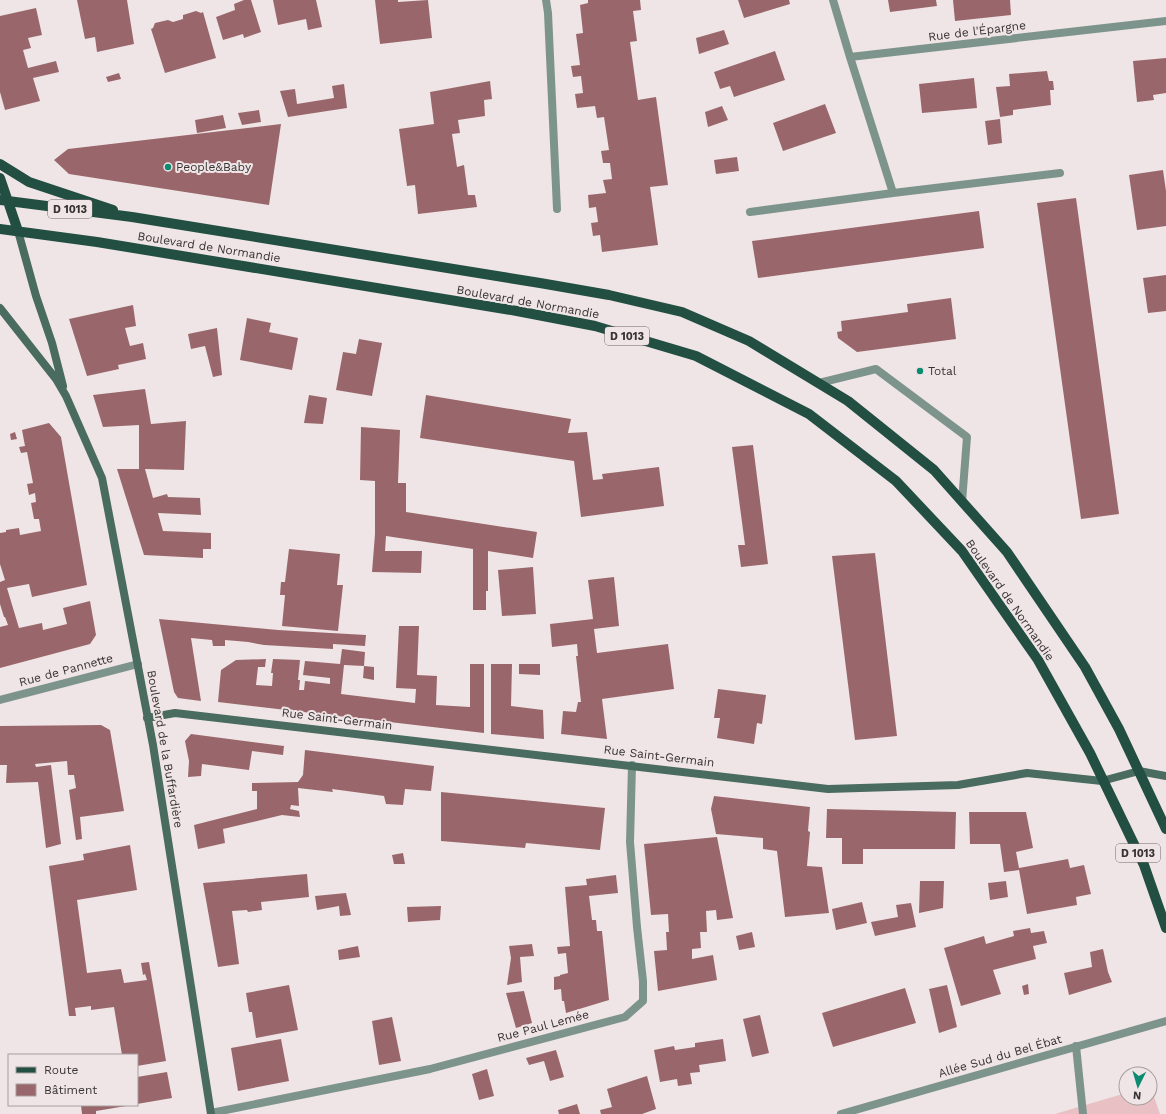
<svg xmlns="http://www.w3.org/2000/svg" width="1166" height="1114" viewBox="0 0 1166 1114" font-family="'Work Sans',sans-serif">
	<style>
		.green { fill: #e9c0c3 }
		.building { fill: #99676b }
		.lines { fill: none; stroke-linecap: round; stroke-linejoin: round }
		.lane { stroke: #7d948c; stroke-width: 8 }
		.street { stroke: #7d948c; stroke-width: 8 }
		.secondary { stroke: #496b60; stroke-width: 8 }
		.primary { stroke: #224f42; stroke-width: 10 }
		.poi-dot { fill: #0d8b70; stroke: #f0e5e6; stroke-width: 1.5 }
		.labels { text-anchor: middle; stroke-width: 4; stroke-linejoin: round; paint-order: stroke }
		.shield { fill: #f0e5e6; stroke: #6e6869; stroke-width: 1 }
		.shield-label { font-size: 11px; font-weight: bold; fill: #373333 }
		.street-label { font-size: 12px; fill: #373333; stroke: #f0e5e6 }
		.poi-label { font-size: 12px; fill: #373333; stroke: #f0e5e6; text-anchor: start }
	</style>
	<rect width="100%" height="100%" fill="#f0e5e6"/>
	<!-- green -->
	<path class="green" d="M1150 1085 1160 1114H1055L1126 1093V1098H1150Z"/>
	<!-- building -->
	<path class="building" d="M77 0H127L134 44 97 52 95 37 85 39Z
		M244 0H251L261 32 244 38 243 34 223 40 216 17 235 10 234 4Z
		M273 0H316L322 27 308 30 306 19 278 25Z
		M375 0H398V2L428 0 432 38 380 44Z
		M588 0H640L641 10 633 11 637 41 630 42 638 100 656 97 668 185 650 187 658 245 602 252 600 235 593 236 591 223 598 222 596 207 589 208 588 195 606 193 603 180 612 179 610 163H603L601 151 609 150 604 117 597 118 595 106 577 108 575 94 583 93 581 76 573 77 571 66 580 65 576 34 583 33 580 5 588 3Z
		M738 0H789L790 4 744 18Z
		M888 0H936L937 6 890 12Z
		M953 0H1010L1011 15 955 21Z
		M36 8 42 35 28 38 31 48 23 50 28 68 56 61 59 72 33 78 40 101 5 110 0 92V16Z
		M196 11 201 13 203 12 216 58 165 73 151 29 153 28 155 23 168 20 173 22 183 19V15Z
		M724 30 729 44 699 54 696 38Z
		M775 51 785 80 734 97 730 86 720 89 714 72Z
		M1166 58V93L1153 95 1154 100 1137 102 1133 61Z
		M1047 71 1049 81H1053L1054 90H1050L1051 105 1013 110V115L1000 117 996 87 1010 86 1009 74Z
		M119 73 121 79 108 82 106 77Z
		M974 78 977 108 922 113 919 84Z
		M490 81 492 99 484 100 485 116 458 120 460 133 452 134 457 167 464 165 468 195H475L477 207 418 214 415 185 407 186 399 129 434 124 430 92Z
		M344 84 347 108 288 117 280 91 295 89 297 104 334 98 332 86Z
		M825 104 836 133 783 151 773 123Z
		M722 106 728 120 708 127 705 112Z
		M259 110 261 122 242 125 238 113Z
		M223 115 226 128 197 133 195 120Z
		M1000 119 1002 143 988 145 985 121Z
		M281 124 269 205 69 174 54 160 68 149Z
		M737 157 739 171 716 174 714 160Z
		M1163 170 1166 191V226L1137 230 1129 175Z
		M1076 198 1119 514 1081 519 1037 203Z
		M979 211 984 248 758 278 752 241Z
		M1166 275V311L1148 313 1143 278Z
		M951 298 956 339 857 352 838 338 837 332 842 331 841 321 908 312 907 304Z
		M133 305 136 326 125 328 130 346 143 343 146 359 118 365 119 369 87 376 69 319Z
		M247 318 271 323 269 332 298 338 292 370 240 360Z
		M217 328 222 375 213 377 205 346 191 349 188 334Z
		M359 339 382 343 372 396 336 390 343 352 356 354Z
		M145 389 151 424 186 421 184 470 145 469 153 498 167 494 168 497 200 498 201 515 158 513 163 531 211 533V549H203V558L144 555 117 469H139V425L103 427 93 395Z
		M309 395 327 398 323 424 304 423Z
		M426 395 571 419 568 433 587 432 593 480 603 479 602 474 659 467 664 506 581 517 574 461 420 438Z
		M49 423 61 437 87 585 32 597 29 584 7 588 19 628 42 623 43 630 67 624 63 608 90 601 96 635 90 644 0 668V627L8 625 5 617H4L0 604V582L5 580 0 564V533L6 532V530L19 528 20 535 41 531 39 519H34L31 503 36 502 35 493 29 495 27 484 33 483 27 452 21 453 19 447 25 446 22 430Z
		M361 427 400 430 398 483H406V512L537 532 533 558 488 551V591H486V610H473V549L386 536 385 551H422L421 573 372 572 375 534V481L360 480Z
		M15 432 17 439 11 440 10 434Z
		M753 445 768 564 741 567 738 545H745L732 447Z
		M289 549 340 554 337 585H343L338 631 282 626 285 595H280L281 582H285Z
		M875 553 897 736 855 740 832 556Z
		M533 567 536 614 502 616 498 570Z
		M614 577 619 626 594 629 597 653 668 644 674 689 602 699 607 739 561 734 563 711 576 712 578 702H581L576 656H578L577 644 552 647 550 624 593 619 588 580Z
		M159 619 278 630 366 635 365 646 333 644V649L264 645 248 642 225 640V646H213L212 640 191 638 201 701 178 698 174 692Z
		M399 626H419L417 675 437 676 436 705 470 707V664H484V733L218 702 221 670 236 660 266 659 265 667H258L256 685 272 686 273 673H271L273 659 300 660 298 680H300L299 690H304L305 681 330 684V678L303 675 305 661 340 664 342 649 365 652 364 666 344 665 341 694 415 703 416 689 396 688Z
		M491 664H512L511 706 543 710 544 739 491 734Z
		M519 664H540V675L519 674Z
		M364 666 374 667V680L363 678Z
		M718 689 766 695 762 724 757 723 754 744 717 738 720 718H714Z
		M101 725 110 730 124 811 80 817 82 839 76 840 69 790 76 788 74 775H68L67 761 35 764 36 767 51 765 61 844 46 848 38 782 6 783 7 765H0V726Z
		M191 734 284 746 283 755 252 751 249 770 202 764 201 776 188 777 189 761 185 741Z
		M305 750 434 766 431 791 405 789 403 805 386 804 384 796 332 789 333 792 298 788 299 806 291 805 290 809 299 811 300 817 282 815 223 829 225 843 198 849 194 825 257 809V791H252V783L298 782 303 775Z
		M441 792 605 808 600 850 526 843 525 848 441 841Z
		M714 796 810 807 808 831 810 832 807 866 822 867 829 913 785 917 777 851 763 849V838L716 834 711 809Z
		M827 809 956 812 955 849H863V864H842V838H826Z
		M969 812H1026L1033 848 1016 852 1019 868 1068 859 1070 868 1084 865 1091 894 1076 897 1077 905 1027 914 1019 870 1004 872 1000 844H970Z
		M717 837 733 918 717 920 716 910 706 911 707 932H700L701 948 692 949V959L713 955 717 980 658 991 654 951 667 950 666 932H669L668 914 651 915 644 844Z
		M130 845 137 890 77 900 87 973 121 969 124 983 147 980 145 974 143 975 141 963 149 962 166 1061 137 1066V1055H122L114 1007 91 1010V1006L75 1008 76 1016H69L49 866 84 860 83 854Z
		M403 853 405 864H394L392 855Z
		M307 874 309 897 261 902 262 910 248 912 247 910 232 911 239 964 218 967 203 883Z
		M616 875 618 893 589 896 592 920H596L597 931H602L609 1000 566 1013 564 1001H562L561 989 554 990V977L560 976V975L568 973 566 953 558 954 557 947 570 946 565 887 587 885 586 879Z
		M920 881H944L943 908 919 913Z
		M1006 881 1008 897 990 900 988 883Z
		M346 893 351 915 340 916 339 906 317 910 315 896Z
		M862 902 867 923 836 930 832 909Z
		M911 903 916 927 875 936 871 922 898 917 896 905Z
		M441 906 440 920 408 922 407 907Z
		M1030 928 1031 933 1044 931 1047 943 1033 946 1036 959 993 970 1001 994 961 1006 944 948 984 936 986 944 1014 936 1013 931Z
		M752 932 755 947 739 950 736 936Z
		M532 944 534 956 520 957 522 982 507 985 511 958 509 946Z
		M358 946 360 957 339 960 338 950Z
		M1103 949 1108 972 1112 982 1069 995 1064 973 1092 967 1090 952Z
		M1028 984 1029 994 1024 995 1022 986Z
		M289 985 298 1030 256 1038 252 1012H249L246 993Z
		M947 985 957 1027 939 1033 929 989Z
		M905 988 916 1023 833 1047 822 1013Z
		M524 991 532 1023 516 1028 506 993Z
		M760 1015 769 1053 752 1057 743 1019Z
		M392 1017 401 1061 379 1065 372 1021Z
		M281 1039 289 1081 238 1091 231 1048Z
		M723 1039 726 1061 699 1065 700 1072 690 1073 692 1084 678 1086 677 1079 660 1082 654 1050 674 1046 675 1050 695 1047V1043Z
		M556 1050 564 1077 550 1081 544 1061 529 1065 526 1058Z
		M487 1069 494 1096 479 1100 472 1074Z
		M167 1072 172 1098 137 1104V1077Z
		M647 1076 656 1109 642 1114H601L600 1110 612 1107 607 1089Z
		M577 1104 580 1114H559L558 1110Z
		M81 1105H126V1106L96 1111V1114H82Z"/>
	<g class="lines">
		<!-- lane -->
		<path class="lane" d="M819 383 876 369 967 437 962 502
			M1076 1046 1083 1114
			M841 1114 1166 1021"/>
		<!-- street -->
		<path class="street" d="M546 0 548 13 557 209
			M833 0 850 57 1166 21
			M893 193 1060 173
			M750 212 893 193 850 57
			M0 700 138 664
			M211 1113 430 1069 625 1017 643 1001V981L637 927 630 842 632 765"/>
		<!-- secondary -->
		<path class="secondary" d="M18 231 36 296 52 343 63 386
			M0 308 56 379 66 396 102 478 153 745 211 1114
			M147 718 175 713 828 789 958 785 1027 773 1102 781 1139 771 1166 776"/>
		<!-- primary -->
		<path class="primary" d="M0 164 29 182 113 210
			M0 178 18 231
			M0 200 132 217 540 283 609 295 682 312 749 341 848 401 934 470 1007 552 1085 667 1119 729 1166 829
			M0 229 97 242 517 311 595 326 696 356 809 414 896 481 962 551 1038 660 1090 753 1144 865 1166 928"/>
	</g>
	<!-- markers -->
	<g class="poi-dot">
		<circle cx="168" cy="167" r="4"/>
		<circle cx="920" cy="371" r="4"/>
	</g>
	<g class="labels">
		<!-- shield labels -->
		<g class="shield">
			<rect x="48" y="200" width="44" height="18" rx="3"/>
			<rect x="605" y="327" width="44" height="18" rx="3"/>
			<rect x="1116" y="844" width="44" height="18" rx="3"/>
		</g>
		<g class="shield-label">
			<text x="70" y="213">D 1013</text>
			<text x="627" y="340">D 1013</text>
			<text x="1138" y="857">D 1013</text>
		</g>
		<!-- street labels -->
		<g class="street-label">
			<text transform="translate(977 31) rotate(-7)" y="4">Rue de l'Épargne</text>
			<text transform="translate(209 247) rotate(9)" y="4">Boulevard de Normandie</text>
			<text transform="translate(528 302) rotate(10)" y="4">Boulevard de Normandie</text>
			<text transform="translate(1010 600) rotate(55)" y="4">Boulevard de Normandie</text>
			<text transform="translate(66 670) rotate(-15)" y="4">Rue de Pannette</text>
			<text transform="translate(337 719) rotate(7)" y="4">Rue Saint-Germain</text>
			<text transform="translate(165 749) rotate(80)" y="4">Boulevard de la Buffardière</text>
			<text transform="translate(659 756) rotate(7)" y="4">Rue Saint-Germain</text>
			<text transform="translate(543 1026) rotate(-15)" y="4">Rue Paul Lemée</text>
			<text transform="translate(1000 1056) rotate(-16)" y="4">Allée Sud du Bel Ébat</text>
		</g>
		<!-- poi labels -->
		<g class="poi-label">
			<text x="176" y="171">People&amp;Baby</text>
			<text x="928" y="375">Total</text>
		</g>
	</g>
	<!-- legend -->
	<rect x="8" y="1054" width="130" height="52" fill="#f0e5e6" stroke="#a69e9e"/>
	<rect x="16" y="1067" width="20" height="6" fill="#224f42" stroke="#a69e9e"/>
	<text x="44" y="1074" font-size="12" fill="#373333">Route</text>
	<rect x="16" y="1084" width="20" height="12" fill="#99676b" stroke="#a69e9e"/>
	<text x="44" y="1094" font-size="12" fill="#373333">Bâtiment</text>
	<!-- north arrow -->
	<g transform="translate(1138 1086) rotate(185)"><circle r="19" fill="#f0e5e6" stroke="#a69e9e"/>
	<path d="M0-3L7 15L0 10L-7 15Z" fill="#0d8b70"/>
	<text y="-6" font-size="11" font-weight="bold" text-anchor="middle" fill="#373333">N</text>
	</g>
</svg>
